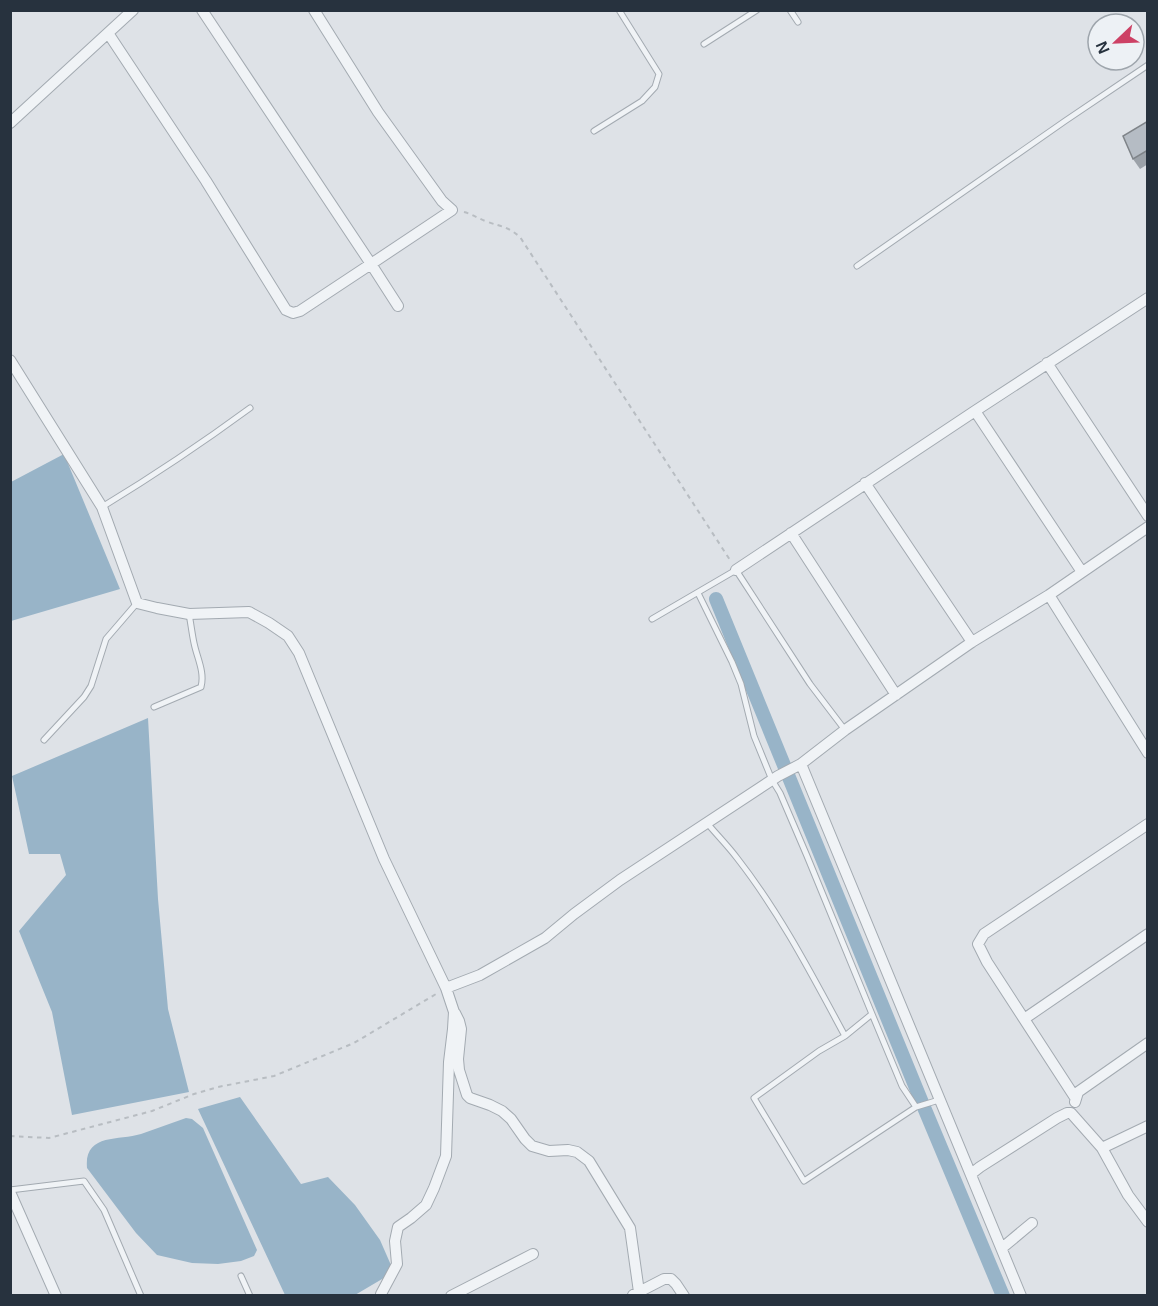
<svg xmlns="http://www.w3.org/2000/svg" width="1158" height="1306" viewBox="0 0 1158 1306" font-family="Arial,sans-serif">
	<style>
		.water { fill: #98b4c8 }
		.lines { fill: none; stroke-linecap: round; stroke-linejoin: round }
		.canal { stroke: #98b4c8; stroke-width: 14 }
		.lane-casing { stroke: #a3aab1; stroke-width: 7 }
		.street-casing { stroke: #a3aab1; stroke-width: 12 }
		.path { stroke: #b8bdc2; stroke-width: 2; stroke-dasharray: 4.5 4.5; stroke-linecap: butt }
		.lane { stroke: #f0f3f6; stroke-width: 5 }
		.street { stroke: #f0f3f6; stroke-width: 10 }
		.wall { fill: #9ca2a9 }
		.building { fill: #b5bcc4; stroke: #7f8489; stroke-width: 1.5 }
	</style>
	<rect width="100%" height="100%" fill="#dee2e7"/>
	<!-- water -->
	<path class="water" d="M64 454 120 589 11 621V482Z
		M148 718 158 899 168 1009 189 1092 72 1115 52 1012 19 931 66 875 60 854H29L12 776Z
		M240 1097 301 1184 328 1177 355 1205 380 1240 394 1272 355 1295H285L198 1109Z
		M186 1118 192 1119 203 1128 257 1250 254 1256 241 1261 218 1264 192 1263 157 1255 136 1233 87 1168C84 1133 118 1141 141 1134 156 1129 171 1123 186 1118Z"/>
	<g class="lines">
		<!-- canal -->
		<path class="canal" d="M716 599 923 1105 1003 1296"/>
		<defs>
			<path id="lane" d="M790 10 798 22
				M704 44 757 10
				M594 131 642 101 655 87 659 74 619 10
				M857 266 1065 121 1148 65
				M102 507C153 476 201 444 250 408
				M698 593 732 662 741 684 754 736 772 780 780 793 807 856 872 1014 902 1086 916 1107 939 1100
				M652 619 736 570 810 684 845 730
				M154 707 201 687C205 672 197 658 194 643 192 634 191 624 189 614
				M44 740 84 697 91 686 106 639 137 603
				M707 823C717 835 728 846 737 858 780 913 812 975 845 1036
				M872 1014 845 1036 819 1051 754 1098 804 1181 916 1107
				M10 1190 84 1181 104 1210 141 1296
				M241 1276 250 1296"/>
			<path id="street" d="M202 10 371 264 452 210 442 201 378 112 314 10
				M108 33 206 181 286 310 293 313 300 311 371 264 398 306
				M10 123 133 10
				M10 360 102 507 137 603 157 608 189 614 249 612 269 623 288 636 299 653 384 859 446 988
				M1047 363 1148 516
				M975 411 1082 572
				M865 483 972 642
				M791 533 896 695
				M736 570 975 411 1148 298
				M1049 595 1148 753
				M801 764 1021 1296
				M455 1013 459 1021 461 1029 458 1059 459 1070 467 1095 470 1098 490 1105 502 1111 511 1119 525 1139 532 1146 549 1151 568 1150 577 1152 589 1161 630 1228 639 1292
				M1024 1019 1148 934
				M1076 1099 987 962 978 944 984 934 1148 824
				M1075 1102 1078 1092 1148 1043
				M1102 1148 1148 1126
				M971 1174 980 1167 1057 1118 1067 1113H1071L1102 1148 1128 1195 1148 1222
				M10 1192 56 1296
				M1002 1248 1032 1223
				M633 1295 664 1279H671L676 1284 684 1296
				M382 1296 381 1294 397 1264 395 1241 398 1227 411 1218 426 1205 434 1188 446 1156 449 1062 453 1029 454 1012 446 988 480 975 545 938 574 914 620 880 778 776 801 764 845 730 972 642 1049 595 1148 527
				M451 1296 533 1254"/>
		</defs>
		<!-- lane casing -->
		<use href="#lane" class="lane-casing"/>
		<!-- street casing -->
		<use href="#street" class="street-casing"/>
		<!-- path -->
		<path class="path" d="M464 212C472 214 479 219 488 222 502 227 507 226 520 237L730 560
			M10 1136 49 1138 152 1111 194 1094 218 1087 274 1076 354 1043 436 994"/>
		<!-- lane -->
		<use href="#lane" class="lane"/>
		<!-- street -->
		<use href="#street" class="street"/>
	</g>
	<!-- wall -->
	<path class="wall" d="M1148 121V164L1140 169 1133 159Z"/>
	<!-- building -->
	<path class="building" d="M1148 121V150L1133 159 1123 136Z"/>
	<!-- border -->
	<rect width="1158" height="1306" fill="none" stroke="#27323e" stroke-width="24"/>
	<!-- north arrow -->
	<g transform="translate(1116 42) rotate(247)"><circle r="28" fill="#edf1f5" stroke="#9ea5ac" stroke-width="1.5"/>
	<path d="M0-4.5L10 22L0 15L-10 22Z" fill="#cd4165"/>
	<text y="-9" font-size="16" font-weight="bold" text-anchor="middle" fill="#27323e">N</text>
	</g>
</svg>
